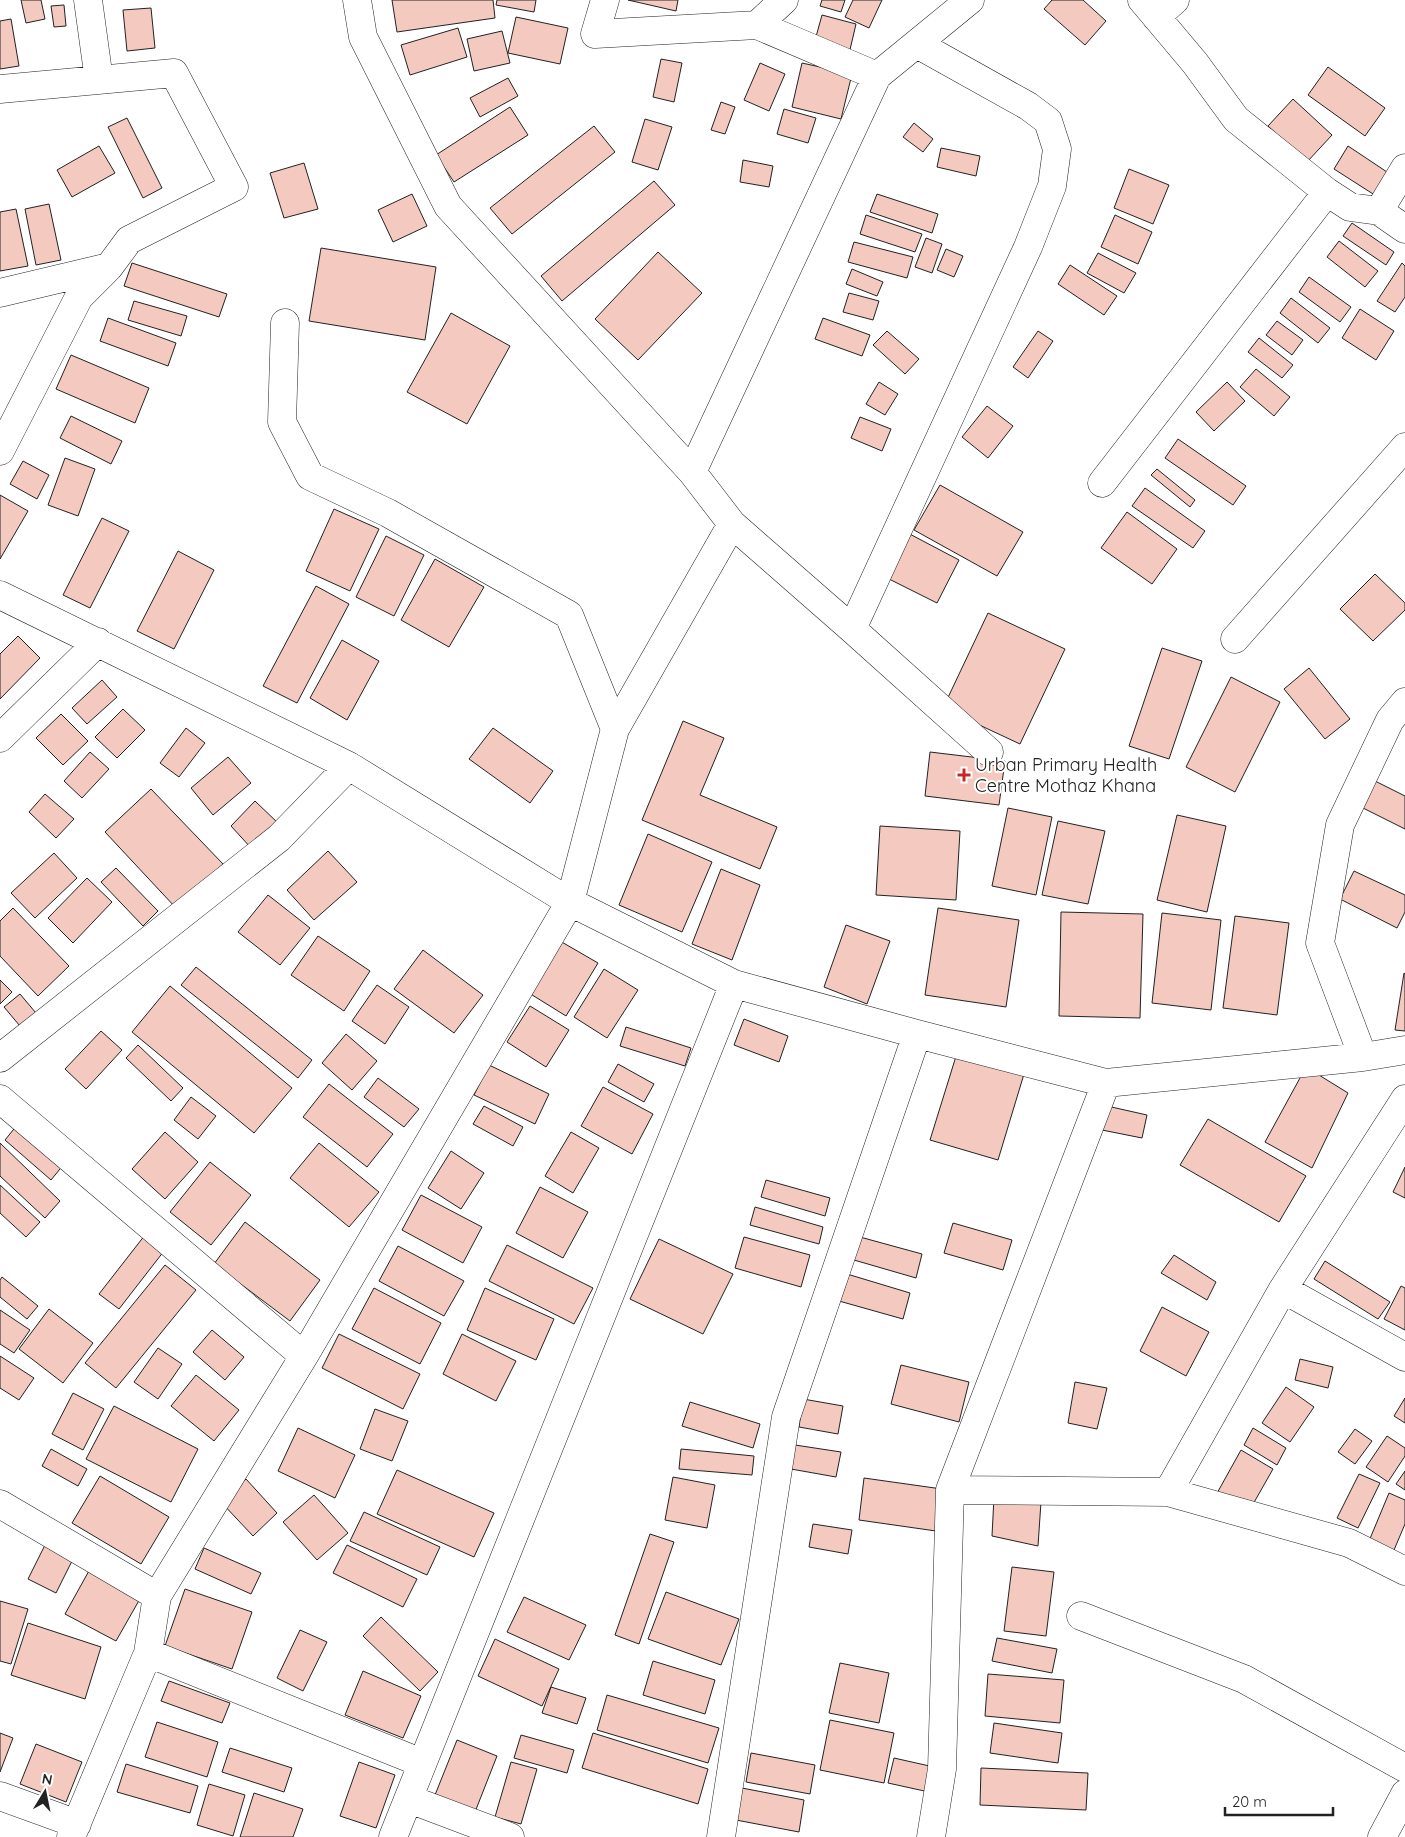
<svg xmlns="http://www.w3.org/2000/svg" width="1405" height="1837" viewBox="0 0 1405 1837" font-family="Quicksand,sans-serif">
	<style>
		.building { fill: #f3c9c0; stroke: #222 }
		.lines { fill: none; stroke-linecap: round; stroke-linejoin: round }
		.street-casing { stroke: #222; stroke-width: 29 }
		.street { stroke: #fff; stroke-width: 28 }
		.poi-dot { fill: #c62828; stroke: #fff; stroke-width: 2 }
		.labels { text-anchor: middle; stroke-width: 4; stroke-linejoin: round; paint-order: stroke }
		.poi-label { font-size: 18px; fill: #222; stroke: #fff; text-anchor: start }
	</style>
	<rect width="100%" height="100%" fill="#fff"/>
	<!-- building -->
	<path class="building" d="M21 0H41L45 19 26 23Z
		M392 0H493L495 18 397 32Z
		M497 0H536L534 12 496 5Z
		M628 0H678L676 11Z
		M822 0H845L841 12 820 6Z
		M853 0H882L869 28 845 17Z
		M1052 0H1083L1106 21 1085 45 1044 9Z
		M64 5 66 26 54 27 51 6Z
		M151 8 155 48 127 51 123 10Z
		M822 15 856 24 849 54 814 44Z
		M516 17 568 28 560 64 508 53Z
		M11 19 19 66 0 69V21Z
		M458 28 467 57 410 75 401 45Z
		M502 31 510 63 474 71 467 39Z
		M661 59 682 63 674 102 653 97Z
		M760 63 785 74 769 111 744 100Z
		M802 63 852 74 841 119 792 107Z
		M1328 67 1385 108 1365 136 1308 95Z
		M508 78 518 96 480 117 470 98Z
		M1293 99 1332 135 1307 162 1268 126Z
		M721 102 735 107 725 134 711 130Z
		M510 107 528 135 454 182 436 155Z
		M784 109 816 118 808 143 777 134Z
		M127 118 162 188 143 198 108 127Z
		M645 119 672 127 658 170 632 162Z
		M914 123 933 139 923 152 903 137Z
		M594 126 615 152 512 234 490 208Z
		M99 146 115 173 72 197 57 170Z
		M1348 146 1405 184 1395 208 1334 169Z
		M941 148 980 156 976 176 937 167Z
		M743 160 773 166 769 187 740 182Z
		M304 163 318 209 284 218 270 173Z
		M1129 169 1169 185 1153 224 1114 208Z
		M654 181 675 205 562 301 541 276Z
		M412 194 427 226 393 242 378 210Z
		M877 194 938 214 932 233 870 212Z
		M49 204 61 260 36 265 25 209Z
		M16 209 28 266 0 271V212Z
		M866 215 922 234 915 252 860 234Z
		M1115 215 1152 232 1138 264 1101 247Z
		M1352 223 1394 252 1386 265 1343 236Z
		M926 238 942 244 932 273 915 267Z
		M1339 241 1378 271 1365 287 1327 257Z
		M854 242 913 257 907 278 848 262Z
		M321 248 436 267 425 340 309 321Z
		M946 249 963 256 954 277 937 270Z
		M658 252 702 293 638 360 595 319Z
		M1098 253 1136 273 1124 293 1087 273Z
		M132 263 227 294 219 317 124 286Z
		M1402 263 1405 266V297L1395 312 1377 301Z
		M1070 265 1117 296 1104 315 1058 284Z
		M852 269 883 282 877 296 846 284Z
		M1309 277 1351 307 1340 322 1299 292Z
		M849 293 879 301 873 320 843 312Z
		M1291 298 1330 328 1318 343 1280 313Z
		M134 301 187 316 181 336 128 320Z
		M1360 309 1394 331 1376 360 1342 338Z
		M451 313 510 346 467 424 407 392Z
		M108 318 176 343 168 366 100 341Z
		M823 318 870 335 862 356 815 339Z
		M1277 321 1303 340 1292 355 1266 335Z
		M887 331 919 359 905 374 873 345Z
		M1038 331 1053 341 1028 378 1013 367Z
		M1259 338 1293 365 1282 378 1248 352Z
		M71 355 149 388 135 423 56 389Z
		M1256 369 1290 397 1274 416 1240 387Z
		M879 382 898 394 885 415 866 404Z
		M1227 382 1245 401 1214 431 1196 412Z
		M987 406 1013 426 988 458 962 437Z
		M71 416 122 441 111 464 60 438Z
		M860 417 891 429 882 451 851 438Z
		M1178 439 1246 486 1233 505 1165 458Z
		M65 458 95 469 78 516 48 505Z
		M23 461 49 475 37 499 10 484Z
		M1157 469 1195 500 1190 507 1151 475Z
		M940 485 1023 532 997 576 914 530Z
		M1145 488 1205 531 1193 548 1132 506Z
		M0 495 28 511 0 559Z
		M334 509 379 529 350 591 306 571Z
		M1127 512 1177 549 1152 584 1101 548Z
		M102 518 129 531 90 608 63 595Z
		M904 531 959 560 937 603 881 575Z
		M386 536 424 555 394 616 356 597Z
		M178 551 214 570 174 649 137 631Z
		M435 559 484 587 449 647 401 620Z
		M1375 574 1405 603V610L1373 641 1340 609Z
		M316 586 349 604 297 703 263 686Z
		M988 613 1065 649 1020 744 943 708Z
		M18 636 40 658 0 699V654Z
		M342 640 379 661 347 720 310 698Z
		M1162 648 1202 661 1169 759 1129 746Z
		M1309 668 1350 719 1325 739 1284 689Z
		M1231 677 1280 702 1235 792 1186 767Z
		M102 680 117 697 87 724 72 708Z
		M123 709 145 730 117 758 95 737Z
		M61 714 88 741 63 765 36 738Z
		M683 721 724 738 700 795 777 827 760 869 642 820Z
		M186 728 205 743 179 777 160 763Z
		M493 728 553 771 530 803 469 759Z
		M90 752 109 769 82 798 64 781Z
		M930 752 1005 761 999 805 925 796Z
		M228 757 251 783 213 815 191 788Z
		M1375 781 1405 796V829L1363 808Z
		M151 789 223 864 176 908 105 832Z
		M45 794 74 819 56 838 29 812Z
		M255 801 279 824 252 849 231 826Z
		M1008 808 1052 817 1036 895 992 886Z
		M1177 815 1226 826 1207 912 1157 900Z
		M1058 821 1105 831 1088 904 1042 895Z
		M880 826 960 831 956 900 876 895Z
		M648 834 712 862 682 932 619 905Z
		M328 851 357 882 314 920 287 890Z
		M54 853 77 878 35 918 11 893Z
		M116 868 158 911 143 926 101 882Z
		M721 869 760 885 732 960 692 944Z
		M1354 871 1405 895V912L1397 928 1340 899Z
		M87 878 112 902 73 943 48 918Z
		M268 895 310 928 280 965 238 932Z
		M13 908 69 966 38 996 0 956V921Z
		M938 908 1019 920 1006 1007 925 995Z
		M1061 912 1143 914 1140 1018 1059 1016Z
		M1162 913 1221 920 1211 1010 1152 1003Z
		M1235 916 1289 923 1277 1015 1223 1008Z
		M846 925 890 941 867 1004 824 987Z
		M318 936 370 971 344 1011 291 975Z
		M560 941 598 963 566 1016 529 993Z
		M423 950 483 995 454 1033 394 989Z
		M196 967 312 1060 298 1078 181 985Z
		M604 969 638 990 607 1038 574 1017Z
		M1404 973 1405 974V1031L1395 1030Z
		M0 980 12 992 0 1004Z
		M377 985 409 1007 385 1044 352 1021Z
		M170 986 292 1088 254 1133 132 1032Z
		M20 994 41 1019 25 1032 4 1007Z
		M530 1006 569 1030 546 1067 507 1042Z
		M744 1019 788 1036 779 1062 734 1045Z
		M626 1027 691 1048 685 1066 620 1046Z
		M101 1031 122 1050 86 1089 65 1069Z
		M346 1034 377 1061 352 1090 322 1063Z
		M138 1045 183 1088 171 1101 126 1058Z
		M957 1053 1024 1074 998 1160 930 1140Z
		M618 1064 654 1084 644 1102 608 1082Z
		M489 1065 549 1094 535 1124 474 1095Z
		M1306 1067 1348 1093 1312 1168 1265 1142Z
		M378 1078 419 1109 404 1127 364 1097Z
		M329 1084 393 1134 367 1167 303 1117Z
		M603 1087 653 1114 632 1154 581 1126Z
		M191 1097 216 1116 198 1139 174 1120Z
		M484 1106 523 1127 513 1146 473 1124Z
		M1107 1106 1147 1115 1142 1138 1102 1130Z
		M1208 1119 1306 1176 1279 1222 1180 1165Z
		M18 1124 64 1164 51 1180 5 1140Z
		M165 1132 198 1162 165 1199 132 1169Z
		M571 1132 599 1148 573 1193 545 1176Z
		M0 1143 60 1201 45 1218 0 1176Z
		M319 1143 379 1192 349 1227 290 1178Z
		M451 1151 484 1173 461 1209 428 1188Z
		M210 1162 251 1195 211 1245 170 1212Z
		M1405 1167V1198L1393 1192Z
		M766 1180 830 1198 825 1216 761 1197Z
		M0 1185 40 1222 26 1237 0 1213Z
		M540 1187 588 1212 563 1258 516 1233Z
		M421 1195 482 1227 463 1263 402 1230Z
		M755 1207 823 1227 819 1244 750 1225Z
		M245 1222 320 1280 290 1321 214 1264Z
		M953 1223 1012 1240 1003 1270 944 1253Z
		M145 1235 164 1251 119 1309 99 1294Z
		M744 1237 810 1255 801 1287 735 1268Z
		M860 1237 922 1254 916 1278 854 1260Z
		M659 1239 733 1274 703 1334 630 1299Z
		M507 1245 593 1288 574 1324 489 1281Z
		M398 1246 464 1281 444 1316 379 1281Z
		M1174 1255 1216 1282 1207 1300 1161 1273Z
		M1325 1261 1390 1302 1378 1319 1314 1279Z
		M165 1265 196 1290 116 1388 85 1363Z
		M847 1274 910 1293 903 1319 839 1301Z
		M2 1277 38 1306 27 1319 0 1297V1280Z
		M1401 1286 1405 1288V1330L1384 1319Z
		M374 1288 441 1323 420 1364 352 1329Z
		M485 1288 554 1319 536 1360 467 1330Z
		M1162 1307 1209 1332 1186 1376 1140 1351Z
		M49 1309 93 1343 63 1383 19 1349Z
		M0 1310 30 1330 14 1353 0 1344Z
		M212 1330 244 1357 225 1380 193 1352Z
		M339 1334 420 1374 403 1409 322 1368Z
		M462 1334 516 1361 496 1401 443 1374Z
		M158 1348 182 1364 158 1399 134 1382Z
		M0 1356 34 1378 19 1400 0 1388Z
		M1300 1359 1333 1367 1328 1388 1295 1380Z
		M901 1365 969 1382 959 1422 891 1404Z
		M196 1375 239 1410 214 1441 171 1406Z
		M1075 1382 1107 1388 1097 1429 1068 1423Z
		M1286 1387 1314 1407 1290 1442 1262 1423Z
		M73 1393 104 1409 83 1450 52 1434Z
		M1405 1398V1423L1394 1416Z
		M803 1399 843 1406 838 1434 799 1427Z
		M690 1402 760 1424 753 1448 682 1426Z
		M114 1406 198 1449 171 1502 86 1459Z
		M375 1409 408 1421 392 1461 360 1449Z
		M298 1428 355 1455 335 1498 278 1471Z
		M1253 1428 1286 1448 1277 1465 1244 1445Z
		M1355 1429 1372 1441 1355 1464 1338 1452Z
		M1387 1436 1405 1448V1456L1388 1482 1366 1467Z
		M795 1445 841 1452 836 1477 791 1469Z
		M51 1449 87 1469 78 1486 42 1466Z
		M681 1449 754 1456 752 1475 679 1469Z
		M1241 1450 1273 1469 1248 1513 1216 1495Z
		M397 1470 494 1513 474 1557 377 1514Z
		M1405 1471V1490L1396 1484Z
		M1359 1474 1380 1483 1358 1528 1337 1518Z
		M100 1476 169 1517 141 1564 72 1523Z
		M673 1477 715 1485 707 1528 665 1520Z
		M864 1478 942 1489 936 1531 859 1520Z
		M246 1479 277 1513 253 1536 221 1502Z
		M1389 1493 1405 1500V1524L1394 1550 1369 1541Z
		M314 1495 348 1533 317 1560 283 1522Z
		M994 1497 1041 1502 1038 1546 992 1536Z
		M364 1512 440 1547 427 1575 350 1541Z
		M813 1524 852 1530 848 1554 809 1547Z
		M650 1534 674 1542 639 1644 615 1635Z
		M47 1541 75 1555 56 1593 28 1579Z
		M347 1545 417 1579 403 1607 333 1573Z
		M204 1548 261 1573 251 1594 195 1569Z
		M1012 1567 1054 1572 1046 1636 1004 1631Z
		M90 1569 141 1597 116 1641 65 1614Z
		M185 1589 252 1612 232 1669 165 1646Z
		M666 1592 739 1619 721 1665 648 1639Z
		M524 1597 586 1625 569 1660 507 1632Z
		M0 1601 28 1609 11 1664 0 1661Z
		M381 1617 438 1672 420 1691 363 1636Z
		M28 1623 101 1647 85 1699 11 1675Z
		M300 1630 327 1642 303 1691 277 1678Z
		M997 1638 1057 1649 1052 1673 992 1661Z
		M495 1639 559 1669 542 1706 478 1676Z
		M653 1661 715 1680 705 1714 643 1695Z
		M840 1663 889 1673 879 1723 829 1713Z
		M363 1671 421 1696 403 1738 345 1715Z
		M988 1674 1064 1680 1060 1723 985 1716Z
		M169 1681 230 1703 222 1723 161 1701Z
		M551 1687 586 1698 577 1724 542 1713Z
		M607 1695 719 1728 708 1763 597 1730Z
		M830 1720 894 1733 884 1783 820 1770Z
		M157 1722 218 1742 207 1777 145 1757Z
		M994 1723 1062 1733 1058 1763 990 1753Z
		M0 1733 13 1738 0 1772Z
		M593 1733 708 1769 698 1804 582 1768Z
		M521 1735 574 1750 567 1773 514 1758Z
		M457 1740 497 1756 475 1812 435 1795Z
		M36 1744 82 1762 66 1802 20 1784Z
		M230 1748 292 1768 284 1792 222 1772Z
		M751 1753 815 1765 810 1794 746 1782Z
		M894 1758 934 1767 929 1792 888 1783Z
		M359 1762 395 1775 376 1828 340 1816Z
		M511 1762 537 1769 521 1824 495 1817Z
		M126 1764 198 1786 190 1813 117 1792Z
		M981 1768 1088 1773 1086 1810 980 1805Z
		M209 1784 245 1795 233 1836 197 1825Z
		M742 1788 804 1800 799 1832 736 1820Z
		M254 1793 303 1809 293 1837H240Z"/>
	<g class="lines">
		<defs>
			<path id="street" d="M88 0 99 80
				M357 0 363 37 448 206 692 472 732 524 852 629 989 752
				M605 0 595 34 757 25 784 0
				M1142 0 1195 63 1236 119 1327 192 1350 207 1379 211
				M1156 17 1175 0
				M757 25 877 76
				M0 89 174 73 234 187 129 240 109 267 79 297 0 451
				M1405 168 1379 211 1405 229
				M0 293 109 267
				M285 323 282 422 310 476 388 513 569 615 615 729
				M692 472 877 76 970 0
				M1102 483 1327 192
				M0 595 349 766 279 838 0 1058
				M852 629 1028 247 1052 186 1057 149 1048 121 1028 106 917 44
				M1235 639 1405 447
				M0 738 98 642
				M349 766 570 902 615 729 732 524
				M1363 1057 1320 943 1340 825 1390 720 1405 702
				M0 1099 304 1356
				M1283 1289 1405 1357
				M950 1490 1168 1492 1283 1289 1405 1099
				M1168 1492 1349 1543 1405 1571
				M0 1504 157 1596
				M1081 1616 1244 1679 1405 1768
				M148 1653 422 1763
				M0 1796 77 1824
				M409 1799 510 1837
				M71 1837 148 1653 157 1596 304 1356 570 902 734 984 917 1034 1106 1083 1363 1057 1405 1050
				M393 1837 734 984
				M721 1837 786 1417 917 1034
				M931 1837 942 1769 950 1490 1106 1083
				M1382 1837 1405 1794"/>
		</defs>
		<!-- street casing -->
		<use href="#street" class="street-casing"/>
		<!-- street -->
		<use href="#street" class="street"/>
	</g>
	<!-- markers -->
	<path class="poi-dot" d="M961.5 767.5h5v5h5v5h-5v5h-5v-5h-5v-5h5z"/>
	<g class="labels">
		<!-- poi labels -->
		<g class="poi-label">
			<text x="975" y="771">Urban Primary Health<tspan x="975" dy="21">Centre Mothaz Khana</tspan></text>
		</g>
	</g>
	<!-- north arrow -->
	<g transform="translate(45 1792) rotate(10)" stroke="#ffffff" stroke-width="4" paint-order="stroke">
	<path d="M0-4L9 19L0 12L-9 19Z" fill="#222222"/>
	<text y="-8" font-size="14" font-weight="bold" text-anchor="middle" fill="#222222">N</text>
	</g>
	<!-- scale -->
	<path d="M1225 1807v8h108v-8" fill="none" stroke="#222222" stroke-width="2.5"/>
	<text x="1232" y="1807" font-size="15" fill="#222222" stroke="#ffffff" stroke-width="4" paint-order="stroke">20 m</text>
</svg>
